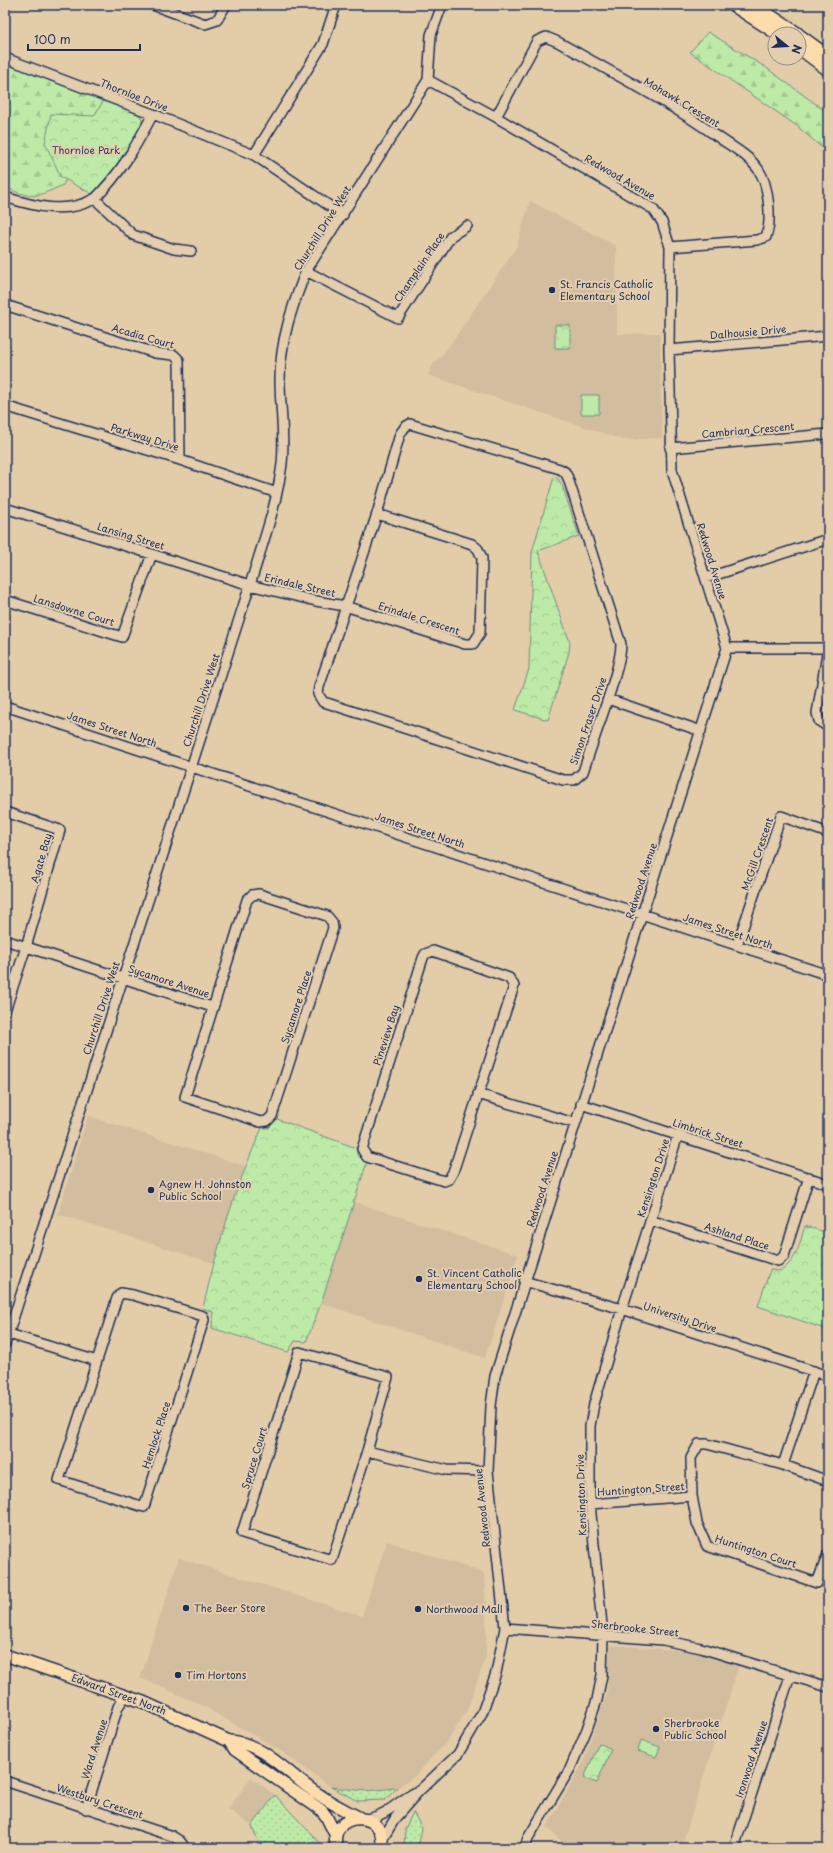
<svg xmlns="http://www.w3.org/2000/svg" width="833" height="1853" viewBox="0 0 833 1853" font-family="'Playpen Sans',sans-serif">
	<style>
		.built { fill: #d2bd9e }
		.grass { fill: url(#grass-dots); stroke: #6c8c82 }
		.forest { fill: url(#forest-firs); stroke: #6c8c82 }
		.park { fill: url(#park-crowns); stroke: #6c8c82 }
		.pitch { fill: #beeaa7; stroke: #6c8c82 }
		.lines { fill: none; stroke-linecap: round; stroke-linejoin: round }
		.minor-casing { stroke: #1b2f5e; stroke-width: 12 }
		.major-casing { stroke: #1b2f5e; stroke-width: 14 }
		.highway-casing { stroke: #1b2f5e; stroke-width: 16 }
		.minor { stroke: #e4cead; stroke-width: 9 }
		.major { stroke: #fddcac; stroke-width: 11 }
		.highway { stroke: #fddcac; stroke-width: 13 }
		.poi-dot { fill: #1b2f5e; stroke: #e4cead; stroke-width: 1.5 }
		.labels { text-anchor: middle; stroke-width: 4; stroke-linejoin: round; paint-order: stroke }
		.street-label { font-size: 10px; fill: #1b2f5e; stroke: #e4cead }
		.park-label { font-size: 10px; fill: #2b4265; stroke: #e4cead }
		.poi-label { font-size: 10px; fill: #1b2f5e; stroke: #e4cead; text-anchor: start }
	</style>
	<defs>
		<pattern id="grass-dots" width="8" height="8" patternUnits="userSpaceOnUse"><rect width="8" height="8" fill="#beeaa7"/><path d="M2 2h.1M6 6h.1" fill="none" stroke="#a3c992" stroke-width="1.8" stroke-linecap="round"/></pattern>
		<pattern id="forest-firs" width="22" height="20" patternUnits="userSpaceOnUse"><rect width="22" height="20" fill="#beeaa7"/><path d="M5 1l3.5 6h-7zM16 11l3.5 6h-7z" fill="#a3c992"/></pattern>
		<pattern id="park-crowns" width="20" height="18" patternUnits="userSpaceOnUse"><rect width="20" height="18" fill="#beeaa7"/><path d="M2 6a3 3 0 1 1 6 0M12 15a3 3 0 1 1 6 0" fill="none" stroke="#a3c992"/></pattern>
	</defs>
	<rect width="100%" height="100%" fill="#e3cca8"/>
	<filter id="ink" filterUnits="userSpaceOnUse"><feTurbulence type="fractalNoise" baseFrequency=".025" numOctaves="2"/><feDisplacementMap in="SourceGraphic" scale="8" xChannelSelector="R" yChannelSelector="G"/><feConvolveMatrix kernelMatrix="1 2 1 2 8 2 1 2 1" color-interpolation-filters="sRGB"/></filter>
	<g filter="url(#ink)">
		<!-- built -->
		<path class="built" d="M530 201 616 246 617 334 660 333 662 438 623 440 428 375 432 366 447 349 516 248Z
			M88 1116 245 1166 213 1263 58 1214Z
			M354 1202 518 1255 485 1358 321 1303Z
			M387 1541 484 1573 486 1607V1656L467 1710 449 1739 415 1776 397 1788 365 1791 331 1787 278 1749 198 1703 140 1678 179 1558 362 1616Z
			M610 1645 690 1651 739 1665 681 1848H568L547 1827 582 1765 607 1693Z
			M251 1778 275 1795 252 1826 228 1809Z"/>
		<!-- grass -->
		<path class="grass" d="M331 1787 365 1791 397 1788 385 1800 358 1801Z
			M275 1795 324 1848H261L252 1826Z
			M413 1812 422 1828 418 1848H404L405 1829Z"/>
		<!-- forest -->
		<path class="forest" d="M708 32 765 67 828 113V153L797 126 690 52Z
			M5 63 104 100 94 116 63 185C36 197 33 200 5 187Z"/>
		<!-- park -->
		<path class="park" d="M104 100 138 114 142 119V124L120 162 92 194 61 177 45 143 51 114 94 116Z
			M555 325H570V348H555Z
			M554 477 558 479 562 485 579 536 538 551 570 643 569 652 548 720 515 710 529 669 532 552Z
			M277 1119 356 1148 357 1155 367 1162 321 1303 306 1342 295 1341 288 1352 212 1328 213 1312 203 1308C217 1246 236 1186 262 1128H269Z
			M805 1226 828 1233V1330L758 1306 770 1270 781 1271C798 1259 799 1245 805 1226Z
			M599 1743 611 1749 597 1783 584 1778Z"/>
		<!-- pitch -->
		<path class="pitch" d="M581 395H599V414H581Z
			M641 1740 660 1747 656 1757 638 1751Z"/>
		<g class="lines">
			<defs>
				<path id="minor" d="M153 5 205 24 217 20 226 5
					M5 58 153 114 254 155 343 215
					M496 117 537 41 546 37 558 42C613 73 669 102 721 139 734 148 749 156 758 169 769 184 772 220 766 237L757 240 670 247
					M254 155 323 44 336 5
					M5 197C33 206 66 215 94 199 98 197 102 191 105 188 125 166 139 140 153 114
					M95 199 133 235 174 249 191 251
					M306 271 398 318 451 236 467 226
					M5 305 155 353 174 355 179 360 180 460
					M669 350 828 336
					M5 406 180 460 277 493
					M410 424 560 469 565 472 568 478 621 644C621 658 616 672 612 686 603 715 592 744 583 772L574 780H563L327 703 323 702 318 694 319 687 377 514 400 434 405 427Z
					M670 448 828 434
					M5 508 250 585 316 601 345 606 465 644H473L480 633 482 558 478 549 472 544 377 514
					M706 578 828 539
					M5 600 122 637 152 554
					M727 648H828
					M828 648 817 713 819 721 828 727
					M608 699 701 731
					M5 706 828 975
					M5 812 60 830 26 947 5 1011
					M259 894 327 916 332 922 333 928 272 1116 267 1121 260 1122 185 1097 247 900 252 895Z
					M5 940 212 1007
					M737 945 781 816 828 833
					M433 951 509 978 514 986 453 1172 449 1179 444 1181 367 1157 362 1149 423 958 425 954Z
					M478 1094 574 1123
					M581 1104 828 1184
					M650 1220 778 1261 784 1256 809 1177
					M524 1281 622 1309 828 1376
					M121 1293 133 1295 203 1316 204 1320 144 1507 59 1480 117 1298Z
					M9 1334 97 1361
					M5 1344 250 585C262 545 277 505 282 464 285 436 280 408 280 380 280 341 292 307 306 271L428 80 431 35 442 5
					M299 1352 388 1377 367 1451 332 1560 242 1533Z
					M367 1451 447 1470 488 1471
					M783 1465 814 1371
					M828 1481 783 1465 707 1444H699L691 1458 692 1496 697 1523 707 1546 817 1583 828 1554
					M590 1504 692 1496
					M505 1628 663 1640 701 1648 828 1687
					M5 1781 172 1836 180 1841 185 1848
					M86 1809 118 1707 125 1696
					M367 1819C390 1814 396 1802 416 1792
					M382 1840 396 1817 419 1791 458 1754 482 1713 496 1673 505 1628 488 1471 491 1406 495 1376 727 648 672 470 669 350 670 247 662 222 653 209 496 117 428 80
					M525 1848 528 1838 570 1769 587 1729 597 1700 602 1675 603 1635 590 1504V1426L594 1404 622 1309 678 1135
					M734 1848 790 1676"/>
				<path id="major" d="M5 1655 143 1702 229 1741C262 1742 289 1775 315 1792 329 1802 344 1810 360 1818
					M229 1741 235 1750 321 1810 326 1816 336 1836
					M337 1848C325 1811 390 1807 381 1848"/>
				<path id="highway" d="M734 5 779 34
					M753 5 797 34
					M799 36 828 57
					M799 47 828 69"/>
			</defs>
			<!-- minor casing -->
			<use href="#minor" class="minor-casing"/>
			<!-- major casing -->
			<use href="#major" class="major-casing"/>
			<!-- highway casing -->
			<use href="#highway" class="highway-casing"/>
			<!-- minor -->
			<use href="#minor" class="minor"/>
			<!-- major -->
			<use href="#major" class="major"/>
			<!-- highway -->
			<use href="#highway" class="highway"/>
		</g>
	</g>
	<!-- markers -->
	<g class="poi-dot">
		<circle cx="552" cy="290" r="4"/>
		<circle cx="151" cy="1190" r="4"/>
		<circle cx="419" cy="1279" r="4"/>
		<circle cx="186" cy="1608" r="4"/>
		<circle cx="418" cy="1609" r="4"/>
		<circle cx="178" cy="1675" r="4"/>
		<circle cx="656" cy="1729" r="4"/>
	</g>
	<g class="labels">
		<!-- street labels -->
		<g class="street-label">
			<text transform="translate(134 95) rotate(21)" y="4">Thornloe Drive</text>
			<text transform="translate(682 102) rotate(31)" y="4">Mohawk Crescent</text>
			<text transform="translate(620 177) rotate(30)" y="4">Redwood Avenue</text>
			<text transform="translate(322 228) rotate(-58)" y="4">Churchill Drive West</text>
			<text transform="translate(419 267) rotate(-56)" y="4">Champlain Place</text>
			<text transform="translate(748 332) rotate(-5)" y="4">Dalhousie Drive</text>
			<text transform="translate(143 336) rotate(16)" y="4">Acadia Court</text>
			<text transform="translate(748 430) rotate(-5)" y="4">Cambrian Crescent</text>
			<text transform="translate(145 437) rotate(17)" y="4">Parkway Drive</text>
			<text transform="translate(131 536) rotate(17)" y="4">Lansing Street</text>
			<text transform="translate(712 561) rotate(73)" y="4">Redwood Avenue</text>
			<text transform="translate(300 585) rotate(13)" y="4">Erindale Street</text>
			<text transform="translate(74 610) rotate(17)" y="4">Lansdowne Court</text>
			<text transform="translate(419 618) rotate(18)" y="4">Erindale Crescent</text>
			<text transform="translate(201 700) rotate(-72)" y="4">Churchill Drive West</text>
			<text transform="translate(588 721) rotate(-71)" y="4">Simon Fraser Drive</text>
			<text transform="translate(112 729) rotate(18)" y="4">James Street North</text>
			<text transform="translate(420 830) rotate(18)" y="4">James Street North</text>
			<text transform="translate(757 854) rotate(-71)" y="4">McGill Crescent</text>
			<text transform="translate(41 858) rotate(-74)" y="4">Agate Bay</text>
			<text transform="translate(641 881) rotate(-72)" y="4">Redwood Avenue</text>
			<text transform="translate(728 931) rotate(18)" y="4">James Street North</text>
			<text transform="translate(169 981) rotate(18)" y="4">Sycamore Avenue</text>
			<text transform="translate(296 1007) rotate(-72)" y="4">Sycamore Place</text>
			<text transform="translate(101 1008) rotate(-72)" y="4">Churchill Drive West</text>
			<text transform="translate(386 1035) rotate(-72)" y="4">Pineview Bay</text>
			<text transform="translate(708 1133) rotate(18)" y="4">Limbrick Street</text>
			<text transform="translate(653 1178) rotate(-72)" y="4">Kensington Drive</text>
			<text transform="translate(542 1189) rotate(-72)" y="4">Redwood Avenue</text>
			<text transform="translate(737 1236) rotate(18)" y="4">Ashland Place</text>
			<text transform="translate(680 1317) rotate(18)" y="4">University Drive</text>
			<text transform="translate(156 1435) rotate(-72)" y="4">Hemlock Place</text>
			<text transform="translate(254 1458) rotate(-73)" y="4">Spruce Court</text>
			<text transform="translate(641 1489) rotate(-4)" y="4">Huntington Street</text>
			<text transform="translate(581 1495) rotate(-92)" y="4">Kensington Drive</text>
			<text transform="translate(482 1508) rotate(-96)" y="4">Redwood Avenue</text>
			<text transform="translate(756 1551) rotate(18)" y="4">Huntington Court</text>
			<text transform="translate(635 1628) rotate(6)" y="4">Sherbrooke Street</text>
			<text transform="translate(119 1694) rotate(20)" y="4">Edward Street North</text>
			<text transform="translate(94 1749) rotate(-72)" y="4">Ward Avenue</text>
			<text transform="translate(751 1759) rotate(-72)" y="4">Ironwood Avenue</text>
			<text transform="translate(100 1801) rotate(18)" y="4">Westbury Crescent</text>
		</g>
		<!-- park labels -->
		<g class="park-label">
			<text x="86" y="154">Thornloe Park</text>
		</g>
		<!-- poi labels -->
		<g class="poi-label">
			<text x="560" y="288">St. Francis Catholic<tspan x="560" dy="12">Elementary School</tspan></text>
			<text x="159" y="1188">Agnew H. Johnston<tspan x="159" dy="12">Public School</tspan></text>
			<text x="427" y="1277">St. Vincent Catholic<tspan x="427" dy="12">Elementary School</tspan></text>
			<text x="194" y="1612">The Beer Store</text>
			<text x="426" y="1613">Northwood Mall</text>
			<text x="186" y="1679">Tim Hortons</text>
			<text x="664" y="1727">Sherbrooke<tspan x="664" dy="12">Public School</tspan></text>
		</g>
	</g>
	<!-- margin -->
	<rect width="833" height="1853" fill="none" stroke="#e4cead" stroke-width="20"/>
	<rect x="10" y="10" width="813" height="1833" fill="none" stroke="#1b2f5e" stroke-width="1.5" filter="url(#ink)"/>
	<!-- north arrow -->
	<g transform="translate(787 46) rotate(108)"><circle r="19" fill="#e4cead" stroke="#948e8d"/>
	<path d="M0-3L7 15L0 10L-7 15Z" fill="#1b2f5e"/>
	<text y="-6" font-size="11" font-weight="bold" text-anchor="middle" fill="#1b2f5e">N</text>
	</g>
	<!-- scale -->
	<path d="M28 44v6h112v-6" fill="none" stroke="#1b2f5e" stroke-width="2"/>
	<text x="34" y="44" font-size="12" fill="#1b2f5e" stroke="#e4cead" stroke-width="3" paint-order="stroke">100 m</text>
</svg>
